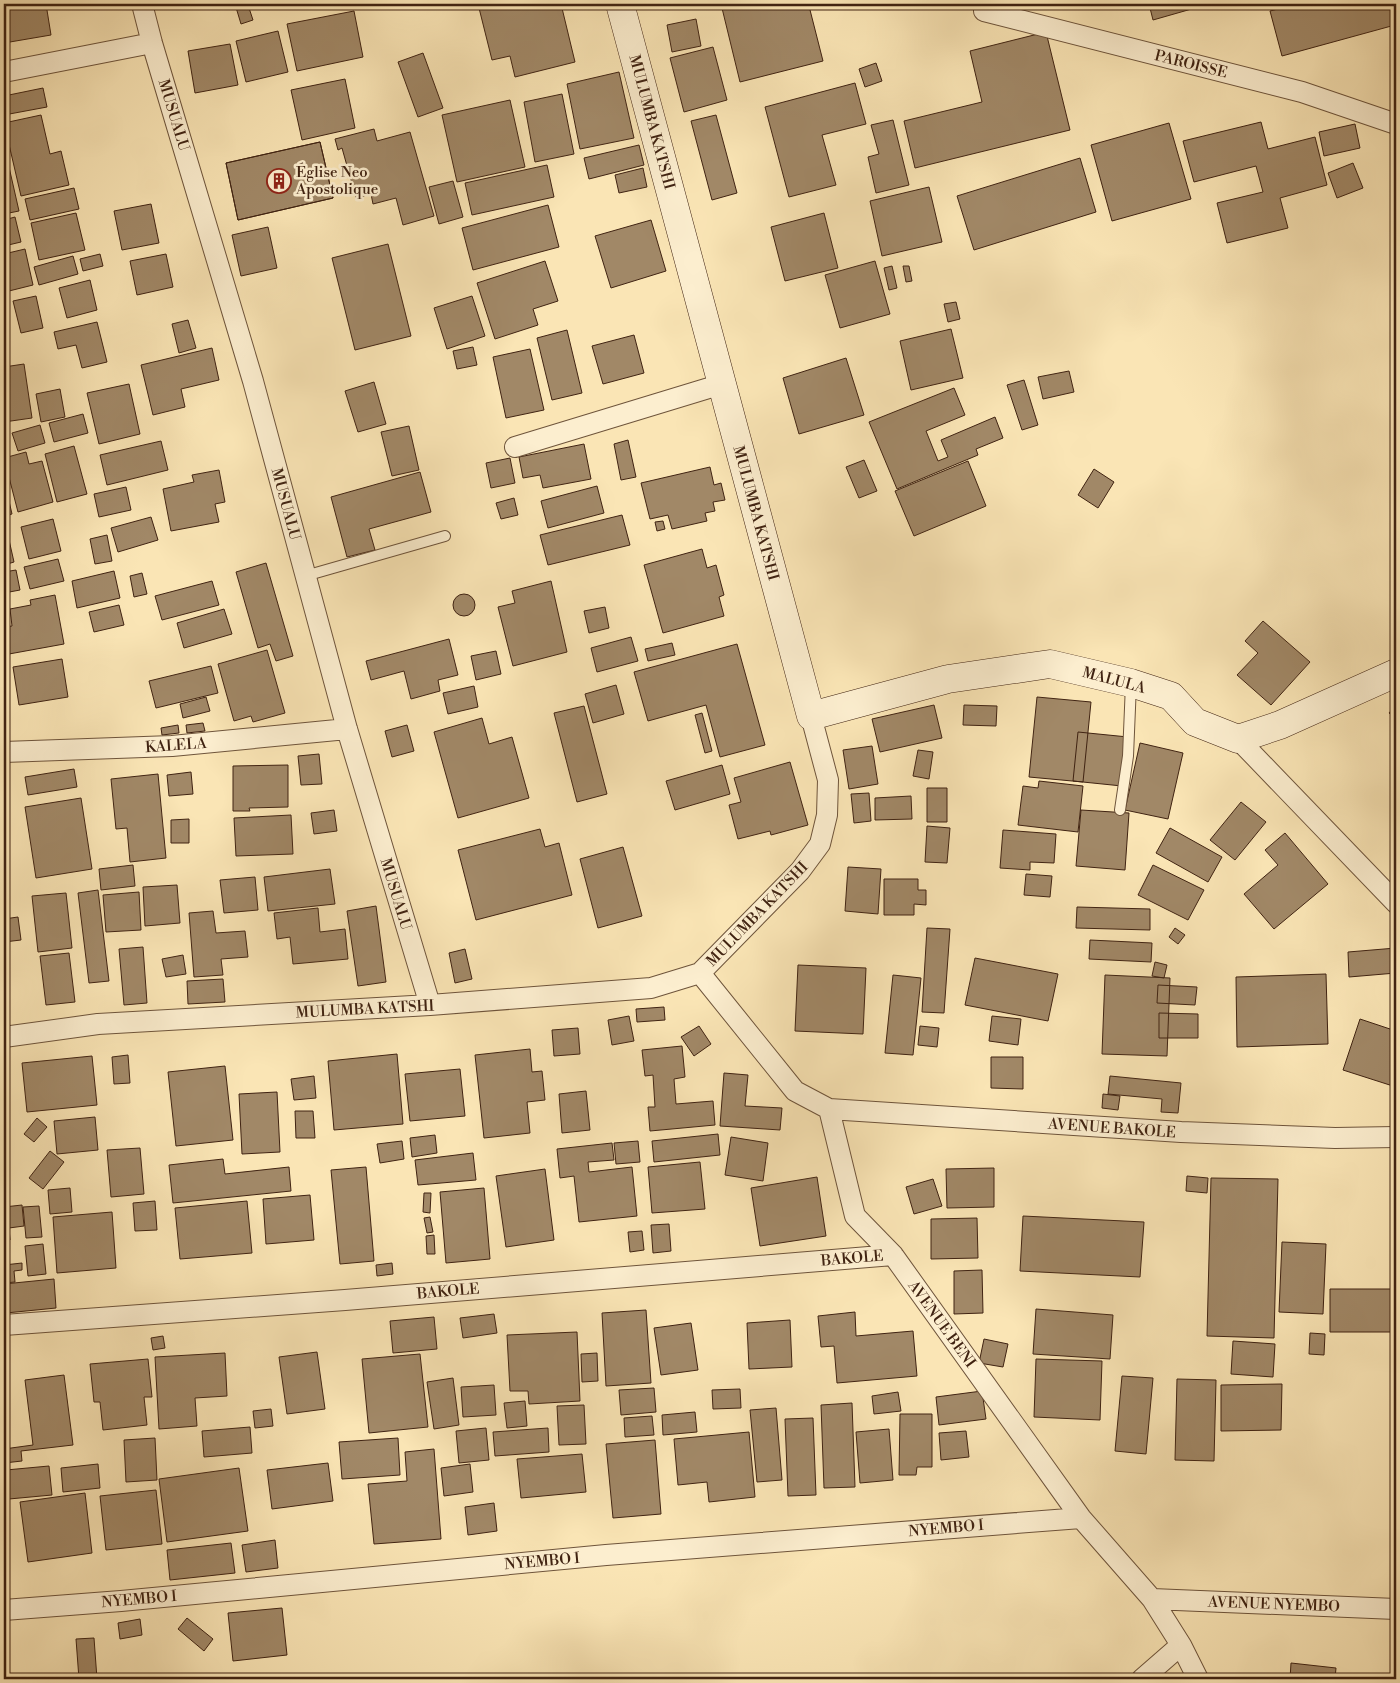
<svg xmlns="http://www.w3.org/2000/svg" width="1400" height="1683" viewBox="0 0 1400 1683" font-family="'Libre Bodoni',serif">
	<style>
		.building { fill: #a18867; stroke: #402312 }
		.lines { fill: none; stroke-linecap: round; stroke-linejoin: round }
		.lane-casing { stroke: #6e543b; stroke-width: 12 }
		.street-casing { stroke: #6e543b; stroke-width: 22 }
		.secondary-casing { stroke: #402312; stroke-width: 29 }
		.lane { stroke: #fceecf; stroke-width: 10 }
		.street { stroke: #fceecf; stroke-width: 20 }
		.secondary { stroke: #fceecf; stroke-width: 28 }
		.labels { text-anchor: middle; stroke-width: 5; stroke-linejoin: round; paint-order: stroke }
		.street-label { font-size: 15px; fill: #402312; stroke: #fceecf }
		.poi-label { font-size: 15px; fill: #402312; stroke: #fceecf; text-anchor: start }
	</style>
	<rect width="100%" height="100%" fill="#fae5b5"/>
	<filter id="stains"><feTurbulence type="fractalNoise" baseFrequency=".004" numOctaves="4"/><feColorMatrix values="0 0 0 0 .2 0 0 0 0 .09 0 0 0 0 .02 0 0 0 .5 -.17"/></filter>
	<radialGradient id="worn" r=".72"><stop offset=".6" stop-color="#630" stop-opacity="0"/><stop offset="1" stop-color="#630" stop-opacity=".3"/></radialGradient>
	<!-- building -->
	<path class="building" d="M4 4H46L51 35 4 43Z
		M235 4H263L249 8 253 20 241 24Z
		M478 4H561L575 62 515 77 510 56 492 60Z
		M721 4H817L809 6 823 61 740 82Z
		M1149 4H1209L1153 20Z
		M1298 4H1389L1395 25 1282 56 1270 11Z
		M354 11 363 57 297 71 287 24Z
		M696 19 701 46 672 52 667 25Z
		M278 31 288 72 246 82 236 41Z
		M1046 32 1070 130 915 168 904 121 982 102 970 51Z
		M230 44 238 85 195 93 188 51Z
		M713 47 727 100 684 112 670 58Z
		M423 53 443 108 418 117 398 62Z
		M876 63 882 81 865 87 859 69Z
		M619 72 634 138 580 149 567 84Z
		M345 79 355 128 302 140 291 90Z
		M855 83 866 124 822 135 836 185 789 197 765 107Z
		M43 88 47 107 4 115V96Z
		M562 94 574 154 535 162 524 102Z
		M510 100 525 167 457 182 442 115Z
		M41 115 50 154 61 151 69 185 21 196 4 123Z
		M716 115 737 193 712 200 691 121Z
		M893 120 909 185 876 193 868 157 879 154 871 125Z
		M1261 122 1268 149 1315 137 1327 185 1280 198 1288 228 1227 243 1217 203 1263 192 1256 166 1194 182 1183 141Z
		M1169 123 1191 199 1112 221 1091 145Z
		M1355 124 1360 148 1324 156 1319 132Z
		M374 129 377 141 410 132 434 216 403 225 396 198 373 204 371 194 356 198 342 148 338 150 335 139Z
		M320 142 333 198 238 220 226 163Z
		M320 142 333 198 238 220 226 163Z
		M4 145 19 211 4 214Z
		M639 145 644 165 589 179 584 158Z
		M1080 158 1096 212 974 250 957 196Z
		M1353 163 1363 188 1337 198 1328 173Z
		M547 165 554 197 472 215 465 183Z
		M643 168 647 187 619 193 615 175Z
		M453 181 463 217 439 224 429 187Z
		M929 187 942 242 882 256 870 201Z
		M74 188 79 209 30 220 25 199Z
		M151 204 159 243 122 250 114 211Z
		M548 205 559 247 473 270 462 228Z
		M76 213 85 250 39 260 31 223Z
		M824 213 838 268 785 281 771 227Z
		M15 217 21 242 4 246V220Z
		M651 220 666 271 611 288 595 236Z
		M268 227 277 268 241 276 232 235Z
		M388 244 411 336 355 350 332 258Z
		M25 249 33 285 9 291 4 268V254Z
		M100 254 103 266 83 271 80 259Z
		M166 254 173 287 137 295 130 261Z
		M73 256 78 274 39 285 34 267Z
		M545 261 558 301 533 309 538 325 495 339 477 283Z
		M875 261 890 314 840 328 825 275Z
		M892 266 897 288 889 290 884 268Z
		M903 266H909L912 281 906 282Z
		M90 280 97 310 67 318 59 288Z
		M36 296 43 328 21 333 13 301Z
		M472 296 485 336 447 349 434 308Z
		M956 302 960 319 948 322 944 304Z
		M188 320 196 348 179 353 172 324Z
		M97 322 107 362 82 368 76 345 58 349 54 332Z
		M951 329 963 378 911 390 900 341Z
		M567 330 582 393 552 400 537 338Z
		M634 335 644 373 603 384 592 346Z
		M473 347 477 365 457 369 453 351Z
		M212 348 219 380 181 389 185 407 153 415 141 365Z
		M530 349 544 410 506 418 493 357Z
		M846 358 864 415 799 434 783 378Z
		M24 364 32 418 4 422V367Z
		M1069 371 1074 392 1043 399 1038 377Z
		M1024 380 1038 425 1022 430 1007 385Z
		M374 382 386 424 358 432 345 391Z
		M129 384 140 434 99 444 87 393Z
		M954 388 965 415 926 431 938 461 948 457 941 440 995 417 1003 438 976 449 978 455 897 489 869 422Z
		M60 389 65 417 41 422 36 394Z
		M83 414 88 433 54 442 49 423Z
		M40 425 45 443 18 451 12 433Z
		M409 426 419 470 392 476 381 432Z
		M4 436H5L8 450 4 451Z
		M628 440 636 477 621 480 614 444Z
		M161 441 168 470 107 485 100 455Z
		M584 444 591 479 543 488 540 475 523 478 519 457Z
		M74 446 87 494 57 502 45 454Z
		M26 452 29 464 42 461 53 502 18 512 4 458Z
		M510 458 515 483 491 488 486 463Z
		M864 460 877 491 859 498 846 467Z
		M968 461 986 506 914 536 895 491Z
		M710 467 714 485 721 483 725 500 713 502 715 511 705 513 707 521 672 529 668 515 650 519 641 483Z
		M1094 469 1114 482 1098 508 1078 495Z
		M219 470 225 502 215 504 219 522 171 531 163 489 194 482 192 475Z
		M420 472 431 512 369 529 375 550 347 557 331 497Z
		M597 486 604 513 548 528 541 501Z
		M126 487 131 510 99 517 94 494Z
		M514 498 518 515 501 519 496 503Z
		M9 501 12 514 4 516V502Z
		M622 515 630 545 548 565 540 535Z
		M151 517 158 540 118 552 111 528Z
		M53 519 61 551 29 559 21 527Z
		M663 521 665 529 657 531 655 522Z
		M4 531H7L14 562 4 565Z
		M107 535 112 561 95 564 90 539Z
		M702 549 707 568 716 565 724 595 719 597 724 616 663 633 644 565Z
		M58 559 64 581 30 589 24 567Z
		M266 563 293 656 276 661 270 644 258 648 236 572Z
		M16 570 20 590 4 593V572Z
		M114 571 120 598 77 608 72 581Z
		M142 573 147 594 134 597 130 576Z
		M212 581 219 605 162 620 155 596Z
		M551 581 567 652 513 666 498 607 515 603 512 591Z
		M453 605a11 11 0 1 1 22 0a11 11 0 1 1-22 0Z
		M55 595 64 644 9 654 4 627 12 626 10 609 31 605 30 600Z
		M119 605 124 625 94 632 89 612Z
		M605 607 609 628 589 633 584 611Z
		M224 609 232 634 184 648 177 623Z
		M1263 621 1310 662 1271 705 1237 675 1258 653 1245 641Z
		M631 637 638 661 597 672 591 648Z
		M449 639 458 675 438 680 440 691 411 699 404 671 371 680 366 661Z
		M672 643 675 655 648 661 645 649Z
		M737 644 765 745 720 757 706 705 648 721 634 672Z
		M267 650 285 713 253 722 251 716 234 721 218 664Z
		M496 651 501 674 476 680 471 656Z
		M62 659 68 697 19 705 13 667Z
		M211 666 218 693 156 708 149 681Z
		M616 685 624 714 593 723 585 694Z
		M474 686 478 707 448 714 443 693Z
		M206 697 210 711 183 718 180 704Z
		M1037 697 1091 702 1083 782 1029 777Z
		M934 705 942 738 880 752 872 719Z
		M964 705 997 706 996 726 963 725Z
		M1396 705V719L1389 713Z
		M584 706 607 794 577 802 554 713Z
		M702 713 712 751 705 753 695 715Z
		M482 718 489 744 512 737 529 798 458 818 434 732Z
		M203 723 205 731 187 733 186 725Z
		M178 725 179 733 162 735 161 728Z
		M407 725 414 751 392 757 385 731Z
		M1078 732 1128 737 1122 786 1073 781Z
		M1140 743 1183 753 1168 819 1125 810Z
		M872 746 878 784 849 789 843 750Z
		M918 750 933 752 929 779 913 776Z
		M319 754 322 784 301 785 298 756Z
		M790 762 808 825 771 835 770 831 738 839 729 805 741 802 734 778Z
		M288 765V807L249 808 250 811H233V766Z
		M722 765 730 794 675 810 666 781Z
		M74 769 77 787 28 795 25 777Z
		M191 772 193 794 169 796 167 775Z
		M158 774 166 858 130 862 127 828 116 829 111 779Z
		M1039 781 1083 786 1078 832 1018 825 1023 786 1038 788Z
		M927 788H947V822H927Z
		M869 793 871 821 854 823 851 794Z
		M911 796 912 819 875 820V798Z
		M81 798 92 869 36 878 25 807Z
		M1241 802 1266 822 1235 860 1210 840Z
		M334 810 337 831 314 834 311 813Z
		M1081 810 1129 813 1125 870 1076 866Z
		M291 815 293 854 236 856 234 818Z
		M189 819V843H171V820Z
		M4 823H7L8 845H4Z
		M927 826 950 828 947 863 925 862Z
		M1170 828 1222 857 1208 882 1156 853Z
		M540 829 545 847 559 843 572 895 476 920 458 850Z
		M1003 830 1056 834 1054 863 1030 862V870L1000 868Z
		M1285 833 1328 884 1274 929 1244 894 1278 865 1265 850Z
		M623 847 642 916 598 928 580 859Z
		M133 865 135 886 101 890 99 869Z
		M1153 865 1204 890 1188 920 1138 895Z
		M848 867 881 869 878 914 845 911Z
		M330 869 335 904 268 911 264 877Z
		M1026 874 1052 876 1050 897 1024 895Z
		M255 877 258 910 224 913 220 880Z
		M884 879H918V890H926V905L914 904V915H884Z
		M177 885 180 923 145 926 143 887Z
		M98 890 109 981 89 983 78 893Z
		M139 892 141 930 106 932 103 895Z
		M66 893 72 948 38 952 32 896Z
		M376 906 386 982 358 986 347 911Z
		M1077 907 1150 909V930L1076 928Z
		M318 908 320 932 345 929 348 959 293 964 290 937 277 939 274 913Z
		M213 911 216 933 245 931 248 957 221 959 223 975 194 977 189 913Z
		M18 917 21 940 4 942V919Z
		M927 928 950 929 944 1013 922 1012Z
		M1175 928 1185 935 1178 944 1169 937Z
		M1090 940 1152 943 1151 962 1089 959Z
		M143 947 147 1003 124 1005 119 949Z
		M1396 948V973L1349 977 1348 952Z
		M465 949 472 979 455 983 449 953Z
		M69 953 75 1002 46 1005 40 956Z
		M183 955 186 974 166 977 162 959Z
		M975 958 1058 974 1048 1021 965 1005Z
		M1155 962 1167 965 1164 978 1152 976Z
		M798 965 866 968 863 1034 795 1031Z
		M1326 974 1328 1044 1237 1047 1236 977Z
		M893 975 921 978 913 1055 885 1053Z
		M1105 975 1170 978 1167 1056 1102 1054Z
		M223 979 225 1002 188 1004 187 981Z
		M1158 985 1197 987 1195 1005 1157 1003Z
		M664 1007 665 1020 637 1022 636 1009Z
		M1159 1013 1198 1014V1038H1159Z
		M629 1016 634 1041 612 1045 608 1020Z
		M992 1016 1021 1019 1018 1045 989 1041Z
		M1360 1019 1396 1031V1087L1343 1070Z
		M699 1026 711 1044 694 1056 681 1037Z
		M920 1026 939 1028 937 1047 918 1045Z
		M578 1028 580 1054 554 1056 552 1030Z
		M682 1046 685 1077 674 1079 676 1104 713 1101 715 1125 650 1131 648 1107H655L653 1075 645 1076 642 1050Z
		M530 1049 532 1072 542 1071 545 1100 527 1102 530 1133 484 1138 475 1055Z
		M397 1054 403 1124 334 1130 328 1061Z
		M128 1055 130 1083 114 1084 112 1057Z
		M92 1056 97 1105 27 1112 22 1063Z
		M991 1057H1023V1089L991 1088Z
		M225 1066 233 1140 176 1146 168 1072Z
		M460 1069 465 1116 410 1121 405 1074Z
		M724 1073 748 1075 745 1106 782 1108 780 1130 720 1126Z
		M314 1076 316 1098 294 1100 291 1079Z
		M1110 1076 1181 1083 1178 1113 1161 1112 1162 1099 1108 1094Z
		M586 1091 590 1130 562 1133 559 1094Z
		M277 1092 280 1152 242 1154 239 1094Z
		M1103 1094 1120 1096 1118 1110 1102 1108Z
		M295 1111H313L315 1138H296Z
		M95 1117 98 1150 57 1154 54 1121Z
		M37 1118 47 1127 34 1142 24 1134Z
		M718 1134 720 1155 654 1162 652 1141Z
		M435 1135 437 1153 412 1157 410 1138Z
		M731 1137 768 1143 763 1181 725 1175Z
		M402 1141 404 1159 380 1163 377 1144Z
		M638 1141 640 1162 616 1164 614 1143Z
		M612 1143 614 1160 588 1162 589 1172 632 1167 637 1216 579 1222 574 1176 560 1178 557 1149Z
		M140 1148 144 1194 111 1197 107 1150Z
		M50 1151 64 1162 43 1189 29 1178Z
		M473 1153 476 1180 418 1185 415 1160Z
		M223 1159 225 1174 289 1167 291 1191 173 1203 169 1165Z
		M700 1162 705 1209 652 1213 648 1167Z
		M366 1167 374 1261 340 1264 331 1170Z
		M994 1168V1207L947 1208 946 1169Z
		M545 1169 554 1240 506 1247 496 1176Z
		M1187 1176 1208 1178 1207 1193 1186 1191Z
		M817 1177 826 1236 760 1246 751 1188Z
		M1211 1178 1278 1179 1274 1338 1207 1336Z
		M933 1179 942 1206 914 1214 906 1187Z
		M70 1188 72 1212 50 1214 48 1190Z
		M484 1188 490 1259 446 1263 440 1192Z
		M424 1193H431L430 1213 423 1212Z
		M310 1195 314 1240 266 1244 263 1199Z
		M155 1201 157 1230 135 1231 133 1203Z
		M247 1201 252 1253 180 1259 175 1208Z
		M22 1205 24 1226 9 1228 10 1240 4 1241V1207Z
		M39 1206 42 1237 26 1238 23 1207Z
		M112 1212 116 1268 57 1273 53 1217Z
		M1023 1216 1144 1222 1140 1277 1020 1271Z
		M430 1217 433 1232 427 1233 424 1218Z
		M977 1218 978 1258 931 1259V1219Z
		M669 1224 671 1251 653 1253 651 1225Z
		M642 1231 644 1250 630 1252 628 1232Z
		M434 1235 435 1254H427L426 1236Z
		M1282 1242 1326 1244 1323 1314 1279 1312Z
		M43 1244 46 1274 28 1276 25 1246Z
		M22 1263V1270L14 1271 15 1282 4 1283V1265Z
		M392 1263 393 1274 377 1276 376 1265Z
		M982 1270 983 1313 954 1314V1271Z
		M54 1279 56 1308 6 1313 4 1284Z
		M1330 1289H1396V1332H1330Z
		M1036 1309 1113 1315 1110 1359 1033 1354Z
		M646 1310 651 1383 606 1386 602 1313Z
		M855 1312 856 1336 913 1331 917 1376 837 1383 834 1346 821 1347 818 1316Z
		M494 1314 497 1333 463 1338 460 1318Z
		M434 1317 437 1349 393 1353 390 1321Z
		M790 1320 792 1367 749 1369 747 1323Z
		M691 1323 698 1370 661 1375 654 1328Z
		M577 1332 580 1401 529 1404 528 1391H510L507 1335Z
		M1310 1333 1325 1334 1324 1355 1309 1354Z
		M163 1336 165 1348 153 1350 151 1338Z
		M984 1339 1008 1344 1003 1367 979 1363Z
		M1233 1341 1275 1344 1273 1377 1231 1374Z
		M317 1352 325 1409 287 1414 279 1357Z
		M225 1353 227 1396 195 1398 197 1426 159 1429 155 1357Z
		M597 1353 598 1381 582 1382 581 1354Z
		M420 1354 428 1427 369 1433 362 1359Z
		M148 1359 152 1397H144L147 1425 103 1430 100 1402H94L90 1364Z
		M1036 1359 1102 1361 1100 1420 1034 1417Z
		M64 1375 73 1445 21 1451 22 1461 4 1463V1449L33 1445 25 1380Z
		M1122 1376 1153 1378 1146 1454 1115 1451Z
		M453 1378 459 1425 434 1429 427 1382Z
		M1177 1379 1216 1380 1214 1461 1175 1460Z
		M1282 1384 1281 1430 1221 1431V1385Z
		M494 1385 496 1415 463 1417 461 1387Z
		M654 1388 656 1412 621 1415 619 1390Z
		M740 1389 741 1408 713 1409 712 1390Z
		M982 1391 986 1419 939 1425 936 1397Z
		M898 1392 901 1411 874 1414 872 1396Z
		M525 1401 527 1426 507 1428 504 1403Z
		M852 1403 855 1487 824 1488 821 1405Z
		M584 1405 586 1444 559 1445 557 1406Z
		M776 1408 782 1480 757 1482 750 1410Z
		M271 1409 273 1426 255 1428 253 1411Z
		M695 1412 697 1432 663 1435 662 1415Z
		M900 1414H932V1467H917L916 1475H899Z
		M652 1416 654 1435 625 1437 624 1418Z
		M813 1418 816 1495 788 1496 785 1419Z
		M250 1427 252 1453 204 1457 202 1431Z
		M486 1428 489 1460 459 1463 456 1431Z
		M548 1428 549 1452 495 1456 493 1432Z
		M889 1429 893 1480 860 1483 856 1432Z
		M966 1431 969 1457 941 1460 939 1433Z
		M749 1432 755 1497 709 1502 707 1482 678 1485 674 1439Z
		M155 1438 157 1480 126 1482 124 1440Z
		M398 1438 400 1475 342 1479 339 1442Z
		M655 1440 661 1514 613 1518 606 1444Z
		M434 1449 441 1539 374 1544 368 1484 407 1481 405 1452Z
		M582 1454 586 1492 521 1498 517 1459Z
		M328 1463 333 1501 272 1509 267 1470Z
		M98 1464 100 1488 63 1492 61 1468Z
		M470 1464 473 1492 444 1496 441 1468Z
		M49 1466 52 1495 9 1499 6 1470Z
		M239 1468 248 1531 167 1542 159 1479Z
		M156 1490 162 1544 106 1550 100 1496Z
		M85 1493 92 1553 28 1562 20 1502Z
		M494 1503 497 1531 468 1535 465 1507Z
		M275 1540 278 1568 246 1572 242 1545Z
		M231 1543 235 1573 170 1580 167 1550Z
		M282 1608 287 1655 233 1661 228 1613Z
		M187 1618 213 1639 204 1651 178 1629Z
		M140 1619 142 1635 120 1639 118 1623Z
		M94 1638 97 1679H79L76 1639Z
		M1291 1663 1336 1668 1335 1679H1290Z
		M4 1669 18 1679H4Z"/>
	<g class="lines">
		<defs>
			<path id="lane" d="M305 576 445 536
				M1120 810 1128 756 1131 684"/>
			<path id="street" d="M142 4 152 43 253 381 347 729 430 1005
				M984 11 1302 92 1396 124
				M4 72 152 43
				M515 447 722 384
				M1238 739 1396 903
				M4 752 172 746 347 729
				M700 973 795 1091 829 1109 855 1216 893 1255 1081 1518 1152 1599 1181 1645 1198 1679
				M4 1037 98 1024 430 1005 651 988 700 973 800 871 820 844 827 815 828 780 811 716
				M829 1109 1181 1132 1335 1138 1396 1137
				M4 1325 345 1300 893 1255
				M1152 1599 1396 1609
				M4 1610 121 1601 606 1555 1081 1518
				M1142 1679 1181 1645"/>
			<path id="secondary" d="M620 4 811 716 948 679 1050 664 1131 683 1171 696 1195 722 1238 739 1280 725 1396 673"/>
		</defs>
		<!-- lane casing -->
		<use href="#lane" class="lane-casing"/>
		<!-- street casing -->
		<use href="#street" class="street-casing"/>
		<!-- secondary casing -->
		<use href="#secondary" class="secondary-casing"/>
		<!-- lane -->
		<use href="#lane" class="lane"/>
		<!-- street -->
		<use href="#street" class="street"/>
		<!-- secondary -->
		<use href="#secondary" class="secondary"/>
	</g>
	<!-- icons -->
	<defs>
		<symbol id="building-ring" viewBox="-11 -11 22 22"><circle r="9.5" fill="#fceecf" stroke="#8f2418" stroke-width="1.5"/><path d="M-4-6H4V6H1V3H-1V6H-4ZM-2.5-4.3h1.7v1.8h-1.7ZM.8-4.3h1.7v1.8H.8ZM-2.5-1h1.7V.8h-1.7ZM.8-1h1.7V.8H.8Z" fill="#8f2418"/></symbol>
	</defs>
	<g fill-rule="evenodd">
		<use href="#building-ring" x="265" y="167" width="28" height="28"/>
	</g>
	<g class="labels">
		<!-- street labels -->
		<g class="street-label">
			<text transform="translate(1191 64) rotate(14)" y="5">PAROISSE</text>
			<text transform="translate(174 115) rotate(73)" y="5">MUSUALU</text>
			<text transform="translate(652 122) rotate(75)" y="5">MULUMBA KATSHI</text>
			<text transform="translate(286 504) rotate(75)" y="5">MUSUALU</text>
			<text transform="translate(756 513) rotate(75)" y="5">MULUMBA KATSHI</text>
			<text transform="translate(1114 680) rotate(15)" y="5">MALULA</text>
			<text transform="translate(176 745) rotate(-4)" y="5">KALELA</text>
			<text transform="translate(396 894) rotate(73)" y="5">MUSUALU</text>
			<text transform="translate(757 914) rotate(-46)" y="5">MULUMBA KATSHI</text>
			<text transform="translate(365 1009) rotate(-3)" y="5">MULUMBA KATSHI</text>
			<text transform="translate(1112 1128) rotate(4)" y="5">AVENUE BAKOLE</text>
			<text transform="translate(852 1258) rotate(-5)" y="5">BAKOLE</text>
			<text transform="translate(448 1291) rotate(-5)" y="5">BAKOLE</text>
			<text transform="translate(942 1324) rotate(54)" y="5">AVENUE BENI</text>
			<text transform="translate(946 1528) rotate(-5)" y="5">NYEMBO I</text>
			<text transform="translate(542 1561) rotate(-5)" y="5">NYEMBO I</text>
			<text transform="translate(139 1599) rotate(-5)" y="5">NYEMBO I</text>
			<text transform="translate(1274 1604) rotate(2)" y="5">AVENUE NYEMBO</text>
		</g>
		<!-- poi labels -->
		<g class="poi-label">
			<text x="296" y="177">Église Neo<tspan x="296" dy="17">Apostolique</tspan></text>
		</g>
	</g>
	<!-- margin -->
	<rect width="1400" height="1683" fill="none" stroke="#fae5b5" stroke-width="20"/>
	<rect x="5" y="5" width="1390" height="1673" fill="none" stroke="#402312" stroke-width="2.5"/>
	<rect x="10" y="10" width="1380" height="1663" fill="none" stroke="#402312"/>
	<rect width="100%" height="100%" filter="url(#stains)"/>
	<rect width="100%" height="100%" fill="url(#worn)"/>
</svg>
